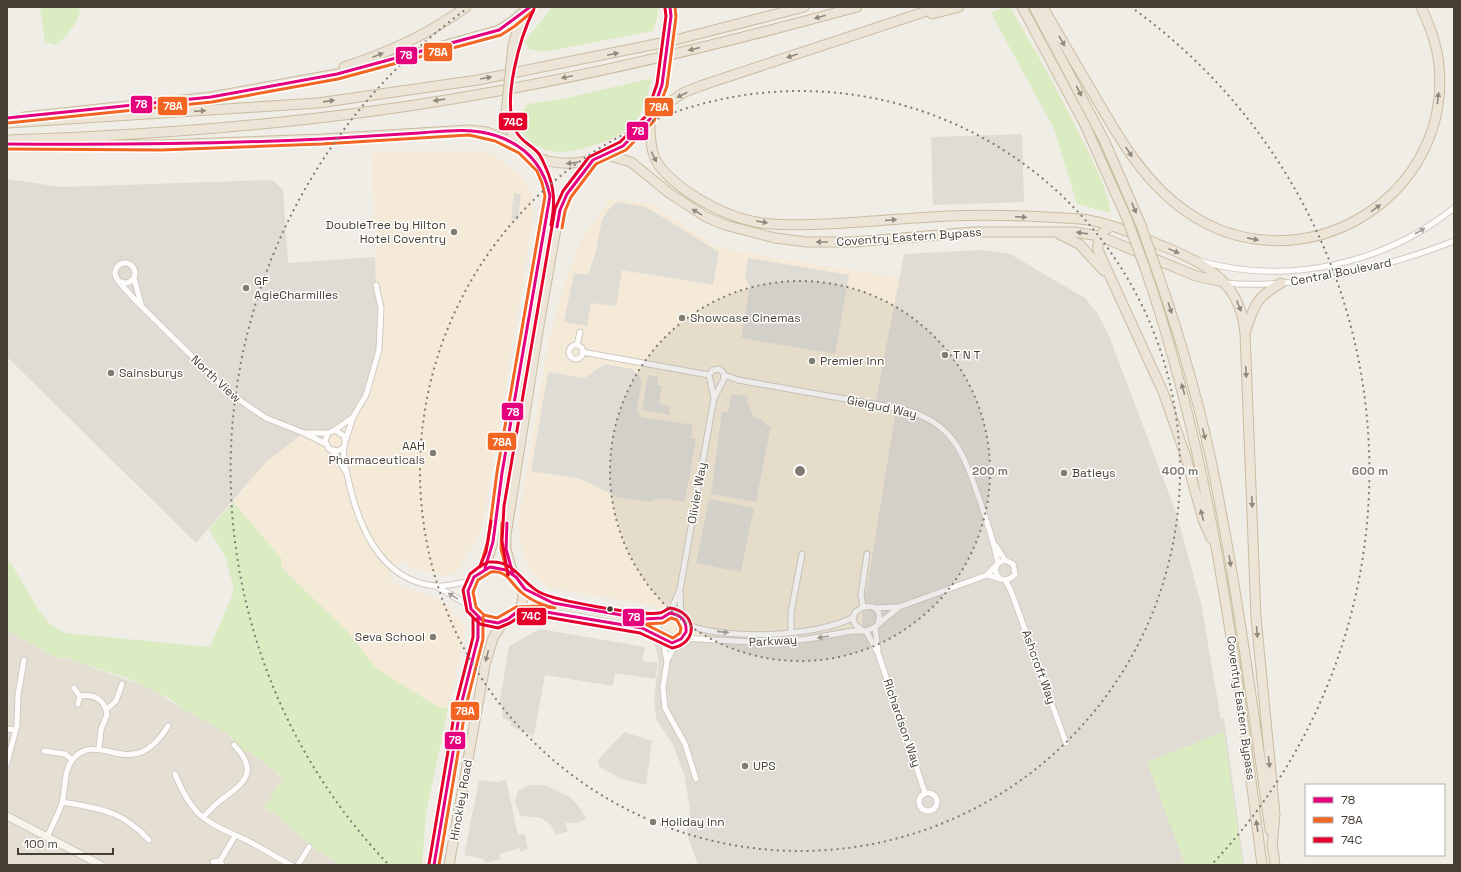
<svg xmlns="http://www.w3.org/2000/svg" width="1461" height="872" viewBox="0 0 1461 872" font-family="'Space Grotesk',sans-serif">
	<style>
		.residential { fill: #e5dfd3 }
		.commercial { fill: #f4ead7 }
		.industrial { fill: #e0dcd4 }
		.green { fill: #dbecc3 }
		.parking { fill: #dfdcd6 }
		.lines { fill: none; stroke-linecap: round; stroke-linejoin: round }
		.street-casing { stroke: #cecbc4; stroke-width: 7 }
		.secondary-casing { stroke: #cfcbbd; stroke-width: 9 }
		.highway-casing { stroke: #cabca0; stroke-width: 11 }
		.street { stroke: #fdfcfb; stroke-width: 5 }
		.secondary { stroke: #f6f4ed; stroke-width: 7 }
		.highway { stroke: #ece5d7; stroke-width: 9 }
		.highway-bridge-casing { stroke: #cabca0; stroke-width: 11; stroke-linecap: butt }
		.highway-bridge { stroke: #ece5d7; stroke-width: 9 }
		.bus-1-casing { stroke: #fff; stroke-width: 6 }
		.bus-2-casing { stroke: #fff; stroke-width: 6 }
		.bus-3-casing { stroke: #fff; stroke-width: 6 }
		.bus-1 { stroke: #e5007d; stroke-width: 3 }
		.bus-2 { stroke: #f26522; stroke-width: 3 }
		.bus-3 { stroke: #e4002b; stroke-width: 3 }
		.oneway { fill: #908a7d }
		.oneway2 { fill: #a19e97 }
		.ring { fill: none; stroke: #817c72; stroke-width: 2; stroke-dasharray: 2 4 }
		.poi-dot { fill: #817c72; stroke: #fff; stroke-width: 1.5 }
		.bus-dot { fill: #453f33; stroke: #fff; stroke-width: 1.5 }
		.labels { text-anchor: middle; stroke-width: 3; stroke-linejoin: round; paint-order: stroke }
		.poi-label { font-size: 12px; fill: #453f33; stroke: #fff; text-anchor: start }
		.street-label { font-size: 12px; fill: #453f33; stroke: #fff }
		.centre { fill: #817c72; stroke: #fff; stroke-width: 2 }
		.ring-label { font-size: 12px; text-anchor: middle; font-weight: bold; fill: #817c72; stroke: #fff; stroke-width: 3; stroke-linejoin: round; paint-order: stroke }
		.line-badge { stroke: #fff; stroke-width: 1.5 }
		.badge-label { font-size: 11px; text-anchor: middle; font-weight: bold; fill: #fff }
	</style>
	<rect width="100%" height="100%" fill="#f0ede6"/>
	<!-- residential -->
	<path class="residential" d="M7 630 59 659 64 657 144 686 225 732 244 753 248 749 283 779 264 808 277 815 313 848 340 864 339 865H7Z"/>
	<!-- commercial -->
	<path class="commercial" d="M372 153H490L517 172 531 191 534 215 482 529 457 572 445 576 415 569 400 560 388 577 397 585 437 598 449 606 466 630 448 708 438 707 376 668 347 631 281 567 282 559 233 502 266 462 304 433 376 285Z
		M610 199 651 204 718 248 900 278 875 404 896 408 868 582 863 606 862 630 784 642 683 638 658 626 650 625 656 606 549 588 533 573 522 550 518 523 549 340 562 291 581 240Z"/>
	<!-- industrial -->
	<path class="industrial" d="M1022 134 1024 202 933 205 931 137Z
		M7 179 61 187 272 180 283 190 288 263 375 257 376 285 381 331 373 377 353 417 335 430 326 444 304 433 266 462 196 543 7 357Z
		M982 250 1010 254 1085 298 1097 313 1109 336 1177 515 1201 603 1221 719 1224 718 1244 865H698L687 834 690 809 684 774 673 745 656 719 654 696 659 662 650 625 658 626 683 638 769 643 862 630 863 606 868 582 896 409 875 405 904 254Z"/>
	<!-- green -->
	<path class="green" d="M40 7H80C79 23 68 35 56 45L45 42Z
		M552 7H658L657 19 653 31 543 52 529 49 524 42Z
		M1005 7H1010C1036 51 1059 93 1082 139 1093 162 1107 187 1111 213L1077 204 1054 129 991 13Z
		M652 78C647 96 644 114 630 127 620 136 605 142 592 146 560 155 537 157 517 125L519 114 528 104 567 98Z
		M233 502 282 559 281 567 347 631 376 668 438 707 448 708 426 814 422 865H342L313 848 277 815 264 808 283 778 248 750 245 753 225 732 178 706 172 700 129 679 64 657 59 659 7 630V560L12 565 38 609 50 624 65 633 210 647 234 591 226 558 209 529Z
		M1224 732 1243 865H1185L1147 762Z"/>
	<!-- parking -->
	<path class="parking" d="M514 193 521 194 518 220 511 219Z
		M617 202 646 207 719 252 713 285 622 270 616 306 591 303 587 326 564 322 574 273 588 275 596 251 602 220 609 209Z
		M748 258 849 275 835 354 741 338 750 286 745 278Z
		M605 364 632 369 638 374 642 381 637 409 641 417 693 425 691 438 696 439 685 502 661 498 649 502 617 497 581 479 531 471 548 372 584 378Z
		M648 375 658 377 657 385 662 386 659 404 670 406 669 415 642 410Z
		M731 394 748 396 747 401 754 418 762 419 766 425 771 426 756 502 711 494 722 412H728Z
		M709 499 754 508 741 572 696 563Z
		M540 629 645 647 642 661 658 663 655 679 615 673 613 686 545 675 534 736 510 726 511 722 502 718 503 706 499 705 509 646Z
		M624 732 652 741 646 785 622 779 599 767 598 760Z
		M479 780 497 782 506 780 518 835 525 834 528 849 521 852 519 848 500 854 501 859 485 863 483 859 464 855Z
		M529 785H545L570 797 580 808 586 819 577 823H565L568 831 556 835 551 825 541 818 521 816 515 802 518 791Z"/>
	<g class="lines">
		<defs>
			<path id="street" d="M1200 261C1287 286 1384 264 1454 208
				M115 273a10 10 0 1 1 20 0a10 10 0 1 1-20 0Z
				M134 278 141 304
				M119 282 135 300 228 392 266 418 304 433 326 444
				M1225 283C1294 290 1389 267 1454 241
				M577 345 580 332
				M569 352a7 7 0 1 1 14 0a7 7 0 1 1-14 0Z
				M582 352 709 375
				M724 375 738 380 902 409C953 422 963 452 979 498 986 520 994 541 998 563
				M335 430 353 417
				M305 433H328
				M346 439 353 417 366 395 379 350 381 308 376 285
				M343 448 337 451 329 449 325 441 328 433 335 430 344 436C346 441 345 442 344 447 342 454 346 467 347 474 357 522 378 580 435 586 446 587 460 583 471 581
				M333 451 346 472
				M996 546 1005 560
				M987 575C997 577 1007 585 1015 574L1013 564 1005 560 998 563 995 570 998 577
				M1005 580 1011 591 1066 743
				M436 586 470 606
				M523 588 541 599 553 603 644 619 662 618
				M680 592 681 617
				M863 606 861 595 867 554
				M874 608 899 607 987 575 996 565
				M517 612C546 609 575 615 603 621 623 625 642 627 660 636
				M670 613 680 589 714 398 724 379 723 372 719 369 713 370 709 375 714 398
				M658 628a14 14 0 1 1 28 0a14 14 0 1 1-28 0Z
				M686 624C724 641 817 637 854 617
				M875 627 878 650
				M862 630C832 612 888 591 878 624
				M866 631 878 653 925 793
				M791 632V612L802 554
				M683 638 769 643 808 639 852 631H866L875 627 899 607
				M663 639 667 662 663 687 665 708 685 744 696 779
				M667 661 676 642
				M74 688 80 696
				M78 704 80 696C95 694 105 700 107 715L101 729 99 749
				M107 709 116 701 122 684
				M7 729 16 730
				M44 751 65 754 72 760
				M7 763 17 725 18 695 24 660
				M175 774C194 821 208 822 250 842 264 849 277 858 291 865
				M919 802a9 9 0 1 1 18 0a9 9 0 1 1-18 0Z
				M62 802C101 809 121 810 149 840
				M203 817C209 812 214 805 221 800 244 783 260 772 234 745
				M47 837C52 826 58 815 62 803 66 788 63 768 75 757 101 731 133 784 168 726
				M213 862 220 861
				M222 865 220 861 235 836
				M298 865 309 847"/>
			<path id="secondary" d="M7 816 101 865"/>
			<path id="highway" d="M670 7 671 16
				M1022 7 1085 125 1127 219
				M1034 7 1105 142 1141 225
				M1043 7C1059 36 1076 64 1093 93 1118 136 1144 183 1187 212 1298 289 1452 201 1439 65 1437 44 1430 26 1421 7
				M932 14 959 7
				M513 45 518 29 527 12
				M344 67C388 53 429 34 466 7
				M506 114C509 125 512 136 519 145 527 154 537 158 548 161 586 170 627 150 649 119 656 110 659 95 662 85
				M652 114 683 93 700 86 939 7
				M24 117 211 97 337 74 390 61 499 30 512 22 528 8
				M650 119C649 157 655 167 685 190 708 206 734 219 762 223 783 226 805 225 826 224 867 222 908 218 949 216 992 214 1037 216 1080 219 1112 222 1141 238 1170 249 1211 266 1241 286 1245 333L1256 617 1275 814 1272 847
				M7 123 318 103 478 80 671 41 804 7
				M7 140C164 135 327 122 481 94 608 72 733 41 857 7
				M52 144 161 145 322 139 469 130 487 132 519 145
				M607 155 631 162 669 193 706 217 725 225 775 238 807 242H854L974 232H1074L1099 236 1196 276 1223 282
				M1112 226C1101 231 1097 238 1098 250L1163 392 1185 454 1203 520 1211 538
				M1059 234 1079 244 1104 271
				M1145 268C1212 461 1236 664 1262 865
				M1157 271C1182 342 1203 416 1217 490 1239 602 1254 716 1270 830
				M1246 330C1254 305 1257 297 1281 283
				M467 595a28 28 0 1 1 56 0a28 28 0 1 1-56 0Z
				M485 568 493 542 502 473 550 196 545 177 535 158
				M513 574 506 549V535L538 331 557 223C563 198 577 180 593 160
				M1272 842 1275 865
				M434 865 461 705 478 638V617
				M449 865 485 665 493 638 504 621"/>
		</defs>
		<!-- street casing -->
		<use href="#street" class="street-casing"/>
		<!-- secondary casing -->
		<use href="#secondary" class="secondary-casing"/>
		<!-- highway casing -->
		<use href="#highway" class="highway-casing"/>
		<!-- street -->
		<use href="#street" class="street"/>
		<!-- secondary -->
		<use href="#secondary" class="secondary"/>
		<!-- highway -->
		<use href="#highway" class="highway"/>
		<defs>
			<path id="highway-bridge" d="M662 85 671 16
				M506 114 513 45
				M1127 219 1145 268
				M1141 225 1157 271"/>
		</defs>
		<!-- highway-bridge casing -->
		<use href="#highway-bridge" class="highway-bridge-casing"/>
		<!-- highway-bridge -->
		<use href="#highway-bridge" class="highway-bridge"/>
		<defs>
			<path id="bus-1" d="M7 118 211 97 337 74 499 30 530 7
				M7 144C112 145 217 144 322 139 354 137 387 135 419 133 445 131 471 127 497 136 526 146 544 166 550 196L502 473 493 542 485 568
				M557 227 560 210 567 194 593 160 623 146 650 119 662 85 671 16 670 7
				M507 523 506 549 513 574
				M490 567 506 570 516 577 525 589 553 603 644 619 662 618 670 613C681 615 687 620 686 632L681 639 672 643 642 628 540 611 517 612 508 619 498 623 482 620 471 609 468 591 474 577Z
				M434 865 461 705 478 638V617"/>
			<path id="bus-2" d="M8 123 212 102 338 79 501 35 515 26 533 11
				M7 149 161 150 322 144 469 135 495 141 519 153 537 171 542 183 545 196 497 472 488 541 480 567
				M562 228 565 211 571 197 596 164 626 150 654 121 667 86 676 17 675 7
				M502 523 501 549 508 575
				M491 572C508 570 510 583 521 592 530 600 544 606 555 608L540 606 516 607 497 618 484 615 476 607 473 592 478 580Z
				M671 618 677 620 681 628 680 633 673 638 645 624 663 623Z
				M439 865 466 706 483 639V617"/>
			<path id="bus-3" d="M534 9C520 37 501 102 516 131 521 142 532 145 539 154 542 158 544 164 546 168 555 188 555 204 551 225
				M488 562 479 567 470 574 463 590 467 611 480 624 498 628 510 623 519 617 540 616 640 633 672 648C699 643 697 612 670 608 666 609 663 613 659 613 640 616 556 601 539 592 521 582 514 560 490 562
				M480 566 486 552 491 521
				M508 575 502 541 504 506 555 209 563 191 589 157 620 142 646 116 657 84 666 16 665 8
				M429 864 456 704 473 637V617"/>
		</defs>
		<!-- bus-1 casing -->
		<use href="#bus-1" class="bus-1-casing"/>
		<!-- bus-2 casing -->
		<use href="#bus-2" class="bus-2-casing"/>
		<!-- bus-3 casing -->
		<use href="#bus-3" class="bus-3-casing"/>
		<!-- bus-1 -->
		<use href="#bus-1" class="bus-1"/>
		<!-- bus-2 -->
		<use href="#bus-2" class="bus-2"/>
		<!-- bus-3 -->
		<use href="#bus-3" class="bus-3"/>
	</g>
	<!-- one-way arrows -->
	<defs><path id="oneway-solid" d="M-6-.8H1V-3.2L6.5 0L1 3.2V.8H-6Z"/></defs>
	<g class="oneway">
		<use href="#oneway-solid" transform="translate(820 17) rotate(164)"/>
		<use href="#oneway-solid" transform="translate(1062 41) rotate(60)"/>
		<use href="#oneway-solid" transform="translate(694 49) rotate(167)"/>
		<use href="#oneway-solid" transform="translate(613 54) rotate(-12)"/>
		<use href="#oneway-solid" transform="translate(378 55) rotate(-21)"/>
		<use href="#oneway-solid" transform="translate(792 56) rotate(161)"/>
		<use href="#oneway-solid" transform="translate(567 77) rotate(168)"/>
		<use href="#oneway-solid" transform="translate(486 78) rotate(-10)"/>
		<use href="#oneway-solid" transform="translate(1079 91) rotate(62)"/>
		<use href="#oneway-solid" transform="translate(682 95) rotate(152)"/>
		<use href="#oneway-solid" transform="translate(1438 98) rotate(-84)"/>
		<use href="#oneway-solid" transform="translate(439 100) rotate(172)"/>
		<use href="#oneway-solid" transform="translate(329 101) rotate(-8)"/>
		<use href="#oneway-solid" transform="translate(200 111) rotate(-4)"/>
		<use href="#oneway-solid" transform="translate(1129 152) rotate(56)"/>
		<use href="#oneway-solid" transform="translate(654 157) rotate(64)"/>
		<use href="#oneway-solid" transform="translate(572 163) rotate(174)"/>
		<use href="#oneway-solid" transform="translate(1134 208) rotate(67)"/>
		<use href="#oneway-solid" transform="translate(1376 208) rotate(-36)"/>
		<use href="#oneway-solid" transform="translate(697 212) rotate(-149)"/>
		<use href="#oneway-solid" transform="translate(1021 217) rotate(2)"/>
		<use href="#oneway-solid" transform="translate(891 220) rotate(-4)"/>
		<use href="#oneway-solid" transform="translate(762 222) rotate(9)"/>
		<use href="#oneway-solid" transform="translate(1082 233) rotate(-172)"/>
		<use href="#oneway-solid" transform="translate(1253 239) rotate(11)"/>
		<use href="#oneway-solid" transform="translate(822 242) rotate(-180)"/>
		<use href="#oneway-solid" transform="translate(1174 251) rotate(22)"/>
		<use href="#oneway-solid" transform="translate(1239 306) rotate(68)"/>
		<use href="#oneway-solid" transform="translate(1170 308) rotate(72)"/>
		<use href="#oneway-solid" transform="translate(1246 372) rotate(87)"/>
		<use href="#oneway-solid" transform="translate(1183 389) rotate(-106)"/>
		<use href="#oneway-solid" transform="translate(1204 434) rotate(76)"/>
		<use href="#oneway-solid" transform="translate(1252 502) rotate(88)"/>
		<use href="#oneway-solid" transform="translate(1202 515) rotate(-104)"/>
		<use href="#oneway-solid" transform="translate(1230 561) rotate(81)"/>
		<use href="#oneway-solid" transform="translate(1257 632) rotate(85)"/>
		<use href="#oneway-solid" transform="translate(487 656) rotate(104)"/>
		<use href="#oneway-solid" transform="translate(1269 762) rotate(84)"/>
		<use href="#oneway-solid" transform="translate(1257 826) rotate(-98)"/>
	</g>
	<g class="oneway2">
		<use href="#oneway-solid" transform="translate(1420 231) rotate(-30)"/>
		<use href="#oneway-solid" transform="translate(453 596) rotate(-149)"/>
		<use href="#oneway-solid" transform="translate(723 632) rotate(6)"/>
		<use href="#oneway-solid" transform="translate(823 637) rotate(170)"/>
	</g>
	<!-- distance rings -->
	<circle cx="800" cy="471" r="190" fill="#817c72" fill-opacity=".12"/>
	<g class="ring">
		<circle cx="800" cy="471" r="190"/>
		<circle cx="800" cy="471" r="380"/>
		<path d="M387 863A570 570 0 0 1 465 10M1135 10A570 570 0 0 1 1213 863"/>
	</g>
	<!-- markers -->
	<g class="poi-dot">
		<circle cx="454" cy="232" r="4"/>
		<circle cx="246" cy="288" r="4"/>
		<circle cx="682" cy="318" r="4"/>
		<circle cx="945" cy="355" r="4"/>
		<circle cx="812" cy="361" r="4"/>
		<circle cx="111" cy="373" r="4"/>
		<circle cx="433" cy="453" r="4"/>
		<circle cx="1064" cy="473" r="4"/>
		<circle cx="433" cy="637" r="4"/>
		<circle cx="745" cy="766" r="4"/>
		<circle cx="653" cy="822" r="4"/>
	</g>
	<circle class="bus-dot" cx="610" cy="609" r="3.5"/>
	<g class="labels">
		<!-- poi labels -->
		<g class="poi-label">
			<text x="446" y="229" text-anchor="end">DoubleTree by Hilton<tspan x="446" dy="14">Hotel Coventry</tspan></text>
			<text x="254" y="285">GF<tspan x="254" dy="14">AgieCharmilles</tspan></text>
			<text x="690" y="322">Showcase Cinemas</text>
			<text x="953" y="359">T N T</text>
			<text x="820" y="365">Premier Inn</text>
			<text x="119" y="377">Sainsburys</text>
			<text x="425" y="450" text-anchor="end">AAH<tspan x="425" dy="14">Pharmaceuticals</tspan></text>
			<text x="1072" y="477">Batleys</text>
			<text x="425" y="641" text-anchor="end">Seva School</text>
			<text x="753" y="770">UPS</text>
			<text x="661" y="826">Holiday Inn</text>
		</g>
		<!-- street labels -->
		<g class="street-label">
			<text transform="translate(909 237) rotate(-4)" y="4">Coventry Eastern Bypass</text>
			<text transform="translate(1341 272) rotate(-11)" y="4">Central Boulevard</text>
			<text transform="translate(216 379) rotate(43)" y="4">North View</text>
			<text transform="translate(882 407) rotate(12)" y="4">Gielgud Way</text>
			<text transform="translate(697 493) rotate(-80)" y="4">Olivier Way</text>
			<text transform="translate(773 641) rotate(-3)" y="4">Parkway</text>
			<text transform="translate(1039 667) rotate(70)" y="4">Ashcroft Way</text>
			<text transform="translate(1241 708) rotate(82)" y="4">Coventry Eastern Bypass</text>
			<text transform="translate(902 723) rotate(71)" y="4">Richardson Way</text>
			<text transform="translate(461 800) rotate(-80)" y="4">Hinckley Road</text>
		</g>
	</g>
	<circle cx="800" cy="471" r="6" class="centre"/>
	<g class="ring-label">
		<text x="990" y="475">200 m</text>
		<text x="1180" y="475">400 m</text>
		<text x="1370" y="475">600 m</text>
	</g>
	<g class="line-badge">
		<rect x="423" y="42" width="30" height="20" rx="4" fill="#f26522"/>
		<rect x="395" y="46" width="23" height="19" rx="4" fill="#e5007d"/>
		<rect x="130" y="95" width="23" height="19" rx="4" fill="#e5007d"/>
		<rect x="157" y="96" width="31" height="20" rx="4" fill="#f26522"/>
		<rect x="644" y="97" width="30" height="20" rx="4" fill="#f26522"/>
		<rect x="498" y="112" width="30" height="19" rx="4" fill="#e4002b"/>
		<rect x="626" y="121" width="23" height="20" rx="4" fill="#e5007d"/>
		<rect x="501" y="402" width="23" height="19" rx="4" fill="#e5007d"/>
		<rect x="487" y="432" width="30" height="19" rx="4" fill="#f26522"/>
		<rect x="516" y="607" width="31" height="19" rx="4" fill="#e4002b"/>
		<rect x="622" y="608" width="23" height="19" rx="4" fill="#e5007d"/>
		<rect x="450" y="701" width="30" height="20" rx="4" fill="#f26522"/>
		<rect x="444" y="731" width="22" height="19" rx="4" fill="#e5007d"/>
	</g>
	<g class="badge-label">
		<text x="438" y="56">78A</text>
		<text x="406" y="59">78</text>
		<text x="141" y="108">78</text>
		<text x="173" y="110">78A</text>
		<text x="659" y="111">78A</text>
		<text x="513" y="126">74C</text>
		<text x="638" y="135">78</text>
		<text x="513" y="416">78</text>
		<text x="502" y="446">78A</text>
		<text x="531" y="620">74C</text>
		<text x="634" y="621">78</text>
		<text x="465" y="715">78A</text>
		<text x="455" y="744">78</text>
	</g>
	<!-- border -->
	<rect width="1461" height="872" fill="none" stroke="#453f33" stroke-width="16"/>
	<!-- legend -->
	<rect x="1305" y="784" width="140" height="72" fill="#ffffff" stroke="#b5b2ad"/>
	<rect x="1313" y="797" width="20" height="6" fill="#e5007d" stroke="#b5b2ad"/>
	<text x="1341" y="804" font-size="12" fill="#453f33">78</text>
	<rect x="1313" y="817" width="20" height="6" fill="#f26522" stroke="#b5b2ad"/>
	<text x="1341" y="824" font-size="12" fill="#453f33">78A</text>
	<rect x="1313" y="837" width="20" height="6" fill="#e4002b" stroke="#b5b2ad"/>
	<text x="1341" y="844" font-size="12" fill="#453f33">74C</text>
	<!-- scale -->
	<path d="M18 848v6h95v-6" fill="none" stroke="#453f33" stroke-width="2"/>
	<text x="24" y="848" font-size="12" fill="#453f33" stroke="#ffffff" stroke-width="3" paint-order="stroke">100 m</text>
</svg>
